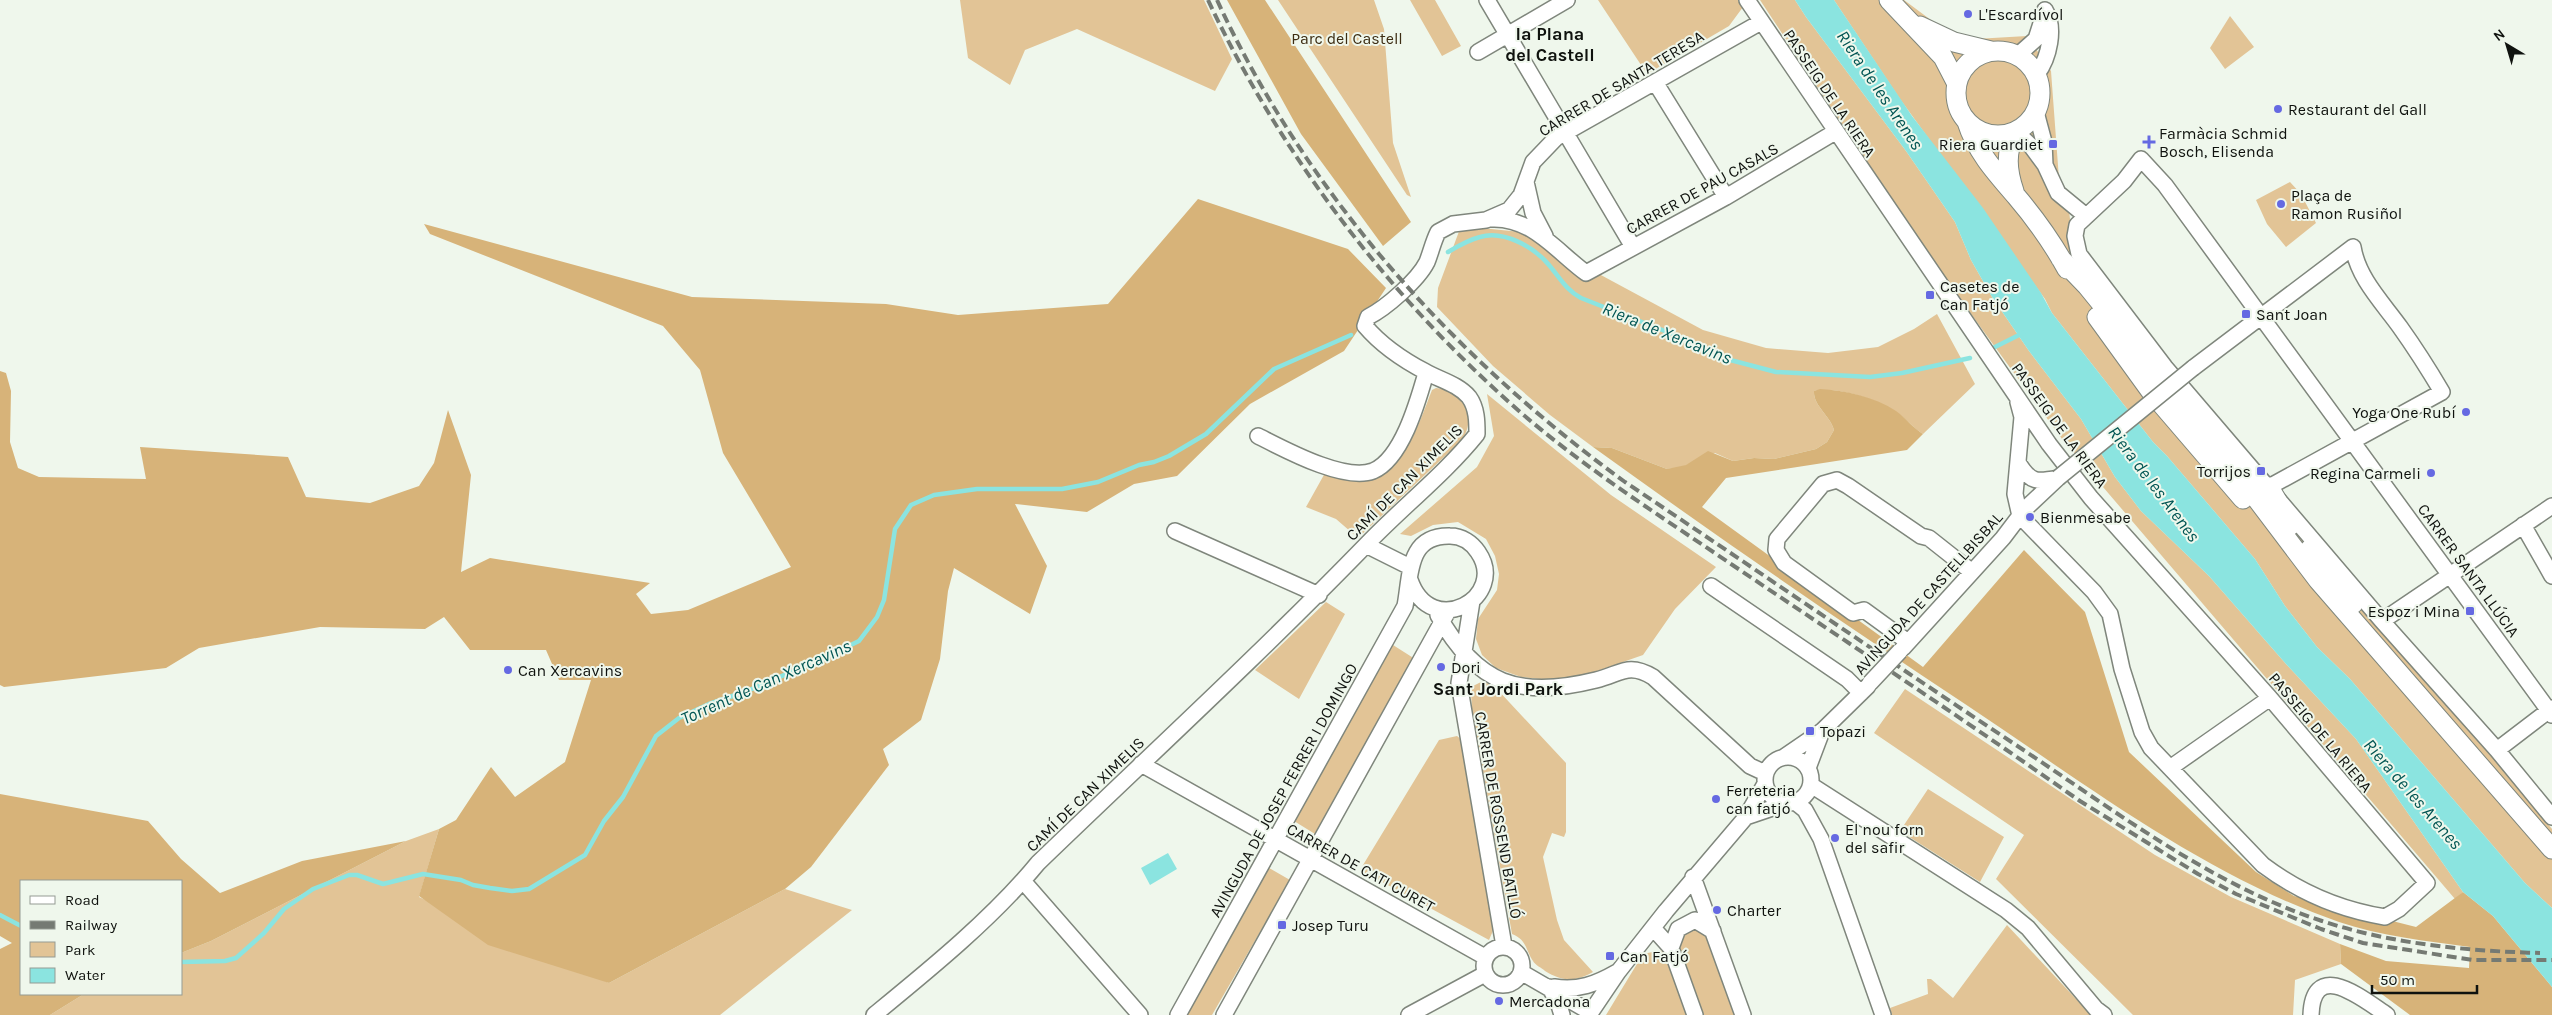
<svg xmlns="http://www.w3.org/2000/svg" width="2552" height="1015" viewBox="0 0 2552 1015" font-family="Karla,sans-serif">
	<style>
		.green { fill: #e2c496 }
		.forest { fill: #d7b379 }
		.water { fill: #8be4e0 }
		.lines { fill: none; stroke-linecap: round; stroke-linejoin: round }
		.stream { stroke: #8be4e0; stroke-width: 4.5 }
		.minor-casing { stroke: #7f867c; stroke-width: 18 }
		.major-casing { stroke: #7f867c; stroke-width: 21 }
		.minor { stroke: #fff; stroke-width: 15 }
		.major { stroke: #fff; stroke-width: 19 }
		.rail { stroke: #757a73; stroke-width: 4; stroke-dasharray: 10 5; stroke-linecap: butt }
		.minor-bridge-casing { stroke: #7f867c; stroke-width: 18; stroke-linecap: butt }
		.minor-bridge { stroke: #fff; stroke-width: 15 }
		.poi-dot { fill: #6569e2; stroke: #eff7ec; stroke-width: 2 }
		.labels { text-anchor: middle; stroke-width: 4; stroke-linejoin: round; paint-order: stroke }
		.poi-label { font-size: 16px; fill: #0f120e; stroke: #eff7ec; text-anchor: start }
		.park-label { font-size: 16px; fill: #3d2d13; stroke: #eff7ec }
		.street-label { font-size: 16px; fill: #0f120e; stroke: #eff7ec }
		.neighbourhood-label { font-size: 18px; font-weight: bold; fill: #0f120e; stroke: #eff7ec }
		.water-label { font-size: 18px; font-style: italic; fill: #015553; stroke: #eff7ec }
	</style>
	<rect width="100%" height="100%" fill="#eff7ec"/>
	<!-- green -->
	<path class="green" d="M960 0H1204L1232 59 1215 91 1077 29 1025 50 1010 85 968 58Z
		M1278 0H1374L1384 29 1393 143 1411 197 1407 195Z
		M1410 0H1435L1461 46 1442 56Z
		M1598 0H1738L1743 7 1729 26 1647 74Z
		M1760 0H1795L1806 17 1906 151 1955 222 1971 260 1992 297 2029 351 2081 419 2115 477 2141 511 2209 576 2286 664 2356 739 2463 892 2455 899 2062 439 1931 259Z
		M1834 0H1904L1943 29 1975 39 2027 36 2051 71 2059 179 2069 211 2074 251 2552 829V908L2525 883 2350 679 2317 647 2285 606 2255 559 2167 456 2153 442 2052 313 2045 299 1900 99Z
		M2230 16 2254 47 2225 69 2210 48Z
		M2290 182 2301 194 2316 223 2286 247 2267 224 2256 200Z
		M1461 226 1521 232 1703 330 1766 348 1828 353 1878 347 1914 329 1937 314 1975 384 1923 434C1913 428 1906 418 1896 412 1878 399 1836 386 1814 391 1813 406 1830 415 1834 430L1827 442 1816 449 1774 459 1754 458 1733 461 1715 453 1680 468 1667 469 1612 448 1593 447 1550 415 1493 366 1437 307 1438 288Z
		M1436 388C1464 390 1478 418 1461 441L1358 538 1336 519 1306 507 1325 473C1338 477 1353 482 1367 480 1403 476 1421 418 1432 390Z
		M1487 394 1611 495 1716 567 1675 609 1643 655 1583 676 1556 681 1521 677 1496 668 1482 655 1476 639 1478 619 1497 590 1499 574 1495 556 1486 539 1458 522 1433 525 1411 536 1400 534 1477 467 1494 436Z
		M1326 602 1345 614 1299 699 1255 670Z
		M1393 645 1415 659 1315 834 1294 821Z
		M1483 681 1496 688 1566 763V832L1564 837 1552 833 1543 857 1557 920 1564 940 1593 972C1575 982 1563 982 1545 971 1542 968 1535 965 1533 961 1525 949 1527 940 1512 934L1472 709 1471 693 1473 686Z
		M1905 689 2155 855 2231 897 2340 944 2341 964 2295 980 2293 1015H2133L1996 879 2024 835 1874 733Z
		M1457 736 1462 740 1495 926 1489 940 1360 870 1439 740Z
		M1928 789 2004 837 1980 882 1900 831Z
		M439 829 419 897 609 983 785 889 852 910 720 1015H50L84 994H181V953L211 941 406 841Z
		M1269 868 1290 880 1212 1015H1185Z
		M2007 925 2091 1015H1892L1890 1008 1928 994 1927 979H1931L1953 998Z
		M1695 929 1703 932 1710 942 1735 1015H1701L1677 943 1681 933Z
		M1671 948 1694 1015H1606L1643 954Z"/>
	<!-- forest -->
	<path class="forest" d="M1227 0H1265L1411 222 1383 246 1301 134Z
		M1198 199 1348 249 1386 288 1344 351 1250 404 1177 476 1134 484 1087 512 1015 504 1047 566 1030 614 954 568 948 591 940 659 921 720 883 749 889 765 811 867 785 889 609 983 488 945 419 896 439 829 456 820 491 767 515 797 565 762 591 680H559L546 650H470L444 617 425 629 320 627 199 648 166 668 4 687 0 685V371L6 373 11 391 10 442 18 468 39 477 146 479 140 447 288 457 306 497 370 503 419 486 434 463 448 410 471 475 461 572 490 558 650 583 636 594 651 614 688 610 791 567 723 453 700 370 663 326 430 234 424 224 692 297 886 304 958 315 1108 304Z
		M1820 389C1845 390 1875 397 1896 411 1906 418 1913 428 1923 434L1907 450 1726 478 1702 507 1923 667 2024 550 2085 612 2129 752 2256 872 2294 896 2416 927 2463 892 2493 916 2552 987V1015H2410L2341 964 2340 944 2386 961 2469 968 2470 947C2427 941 2380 936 2339 922 2204 875 2087 785 1968 706 1841 622 1716 536 1593 447L1612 448 1667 469 1686 465 1708 451 1733 461 1754 458 1774 459 1816 449 1827 442 1834 430C1830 415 1813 406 1814 391Z
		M0 794 148 821 181 859 220 893 302 861 406 841 211 941 181 953V881H21V994H84L50 1015H0V949L12 943 0 936Z"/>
	<!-- water -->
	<path class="water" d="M1795 0H1834L1912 116 1983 208 2041 293 2052 313 2153 442 2167 456 2255 559 2285 606 2317 647 2350 679 2525 883 2552 908V987L2493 916 2463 892 2356 739 2286 664 2209 576 2141 511 2115 477 2081 419 2029 351 1992 297 1971 260 1955 222 1906 151 1806 17Z
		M1168 853 1177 869 1150 885 1141 868Z"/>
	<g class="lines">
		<!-- stream -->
		<path class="stream" d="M1448 252C1458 246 1468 240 1480 237 1504 230 1534 247 1549 265 1560 278 1566 290 1581 298L1680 337 1715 356 1776 372 1870 377 1902 373 1970 358
			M1995 347 2023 333
			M0 915 21 926
			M181 962 225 961 236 958 264 933 284 909 313 889 349 875H357L383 884 423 874 461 880 473 885 490 888 512 891 529 889 585 855 604 821 623 797 656 736 679 718 709 704 747 691 824 658 859 641 877 617 884 600 895 529 911 505 934 495 977 489H1062L1098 482 1139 465 1154 462 1169 456 1206 434 1274 369 1351 335"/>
		<defs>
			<path id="minor" d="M1487 0 1633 247
				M1747 0 2049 444 2091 498 2270 698 2427 883 2399 909 2385 917C2341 910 2299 892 2263 865L2151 748 2142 732 2122 669 2110 614 2094 592 2020 516
				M1478 52 1567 0
				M2018 55 2036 39 2044 14
				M2037 74C2049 58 2056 28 2045 10
				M1655 82 1726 197
				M2036 112 2044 142 2045 165
				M2016 132 2031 146 2045 165 2058 193 2086 216
				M1526 182 1533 213 1545 236
				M1491 219C1532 217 1556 251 1586 273L1726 197 1835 132
				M2193 368 2353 247C2358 278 2382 302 2400 327 2415 348 2429 370 2442 392L2269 487
				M2018 402 2022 417 2015 494 2020 516
				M1258 436C1284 449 1344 482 1373 471 1402 459 1418 401 1426 373
				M2019 464C2031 483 2037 482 2058 478
				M2523 525 2552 576
				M1175 531 1319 595
				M1366 545 1410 567
				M1711 586 1847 679 1861 693
				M1472 601 1459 683 1504 946
				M1438 615C1477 685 1519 699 1596 680 1621 674 1628 662 1653 677L1750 766 1765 773
				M2382 621 2552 506
				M1908 642 1864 610 1853 613 1784 563 1776 550 1777 539 1823 484 1837 480 1848 486 1921 536 1929 538 1972 572
				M1903 648 2003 538 2025 509 2058 478
				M2552 715 2165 185 2141 159 2124 181 2077 225 2075 236 2079 254 2165 367 2382 621 2497 750 2552 817
				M2497 750 2552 708
				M1784 757 1822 731 1868 686
				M1765 780a23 23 0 1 1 46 0a23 23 0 1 1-46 0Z
				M1141 764 1485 957
				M1808 768 1822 731
				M2170 768 2270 698
				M1811 785 2006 910 2028 928 2096 1009 2104 1015
				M1795 802 1805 810 1821 839 1883 1015
				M1746 817 1787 803
				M1693 877 1743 1015
				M1023 881 1140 1015
				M1653 928 1671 948 1695 1015
				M1484 966a19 19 0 1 1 38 0a19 19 0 1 1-38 0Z
				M1671 948 1678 929 1695 920 1713 931
				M1521 972 1590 1012
				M1549 987 1558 1002 1562 1015
				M1554 987C1578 991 1596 984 1617 972
				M874 1015C929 970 993 918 1038 863 1147 758 1259 655 1365 546 1401 508 1444 475 1477 434 1477 422 1477 408 1469 397 1458 384 1440 380 1426 372 1403 360 1382 346 1365 326L1368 317C1386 308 1418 280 1427 262 1431 252 1433 242 1438 232L1453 224 1486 220 1509 210 1521 195 1533 162 1556 138 1761 22
				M1178 1015 1405 606C1411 575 1407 535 1450 536 1462 536 1472 543 1478 552 1509 597 1431 641 1410 580
				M1224 1015 1448 611
				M1409 1015 1485 974
				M1589 1015 1618 972 1666 911 1746 817 1765 784
				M2311 1015C2313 957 2364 1000 2387 1015"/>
			<path id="major" d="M1889 0 1943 57 1957 84
				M1920 26 1954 42 1991 51
				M1956 93a42 42 0 1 1 84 0a42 42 0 1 1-84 0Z
				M1967 122C1976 151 1996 173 2016 196 2034 217 2053 244 2067 269
				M2014 191C2007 170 2005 152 2016 132
				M2061 259 2087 286 2213 441 2318 580 2552 849
				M2097 317 2152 393 2243 499
				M2269 487 2291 525
				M2310 549 2353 604"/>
		</defs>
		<!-- minor casing -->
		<use href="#minor" class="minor-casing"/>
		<!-- major casing -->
		<use href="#major" class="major-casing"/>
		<!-- minor -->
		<use href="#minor" class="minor"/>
		<!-- major -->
		<use href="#major" class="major"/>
		<!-- rail -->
		<path class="rail" d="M1208 0C1280 153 1384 290 1510 403 1578 464 1656 513 1731 564 1829 630 1927 695 2024 762L2080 801 2198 874 2236 894 2321 929 2363 943 2473 960H2552
			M1217 0C1307 195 1453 357 1625 482 1758 571 1889 661 2022 749 2118 813 2212 885 2322 921 2392 944 2466 951 2540 953"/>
		<defs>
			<path id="minor-bridge" d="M2058 478 2193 368
				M1870 683 1900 651"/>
		</defs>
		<!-- minor-bridge casing -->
		<use href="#minor-bridge" class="minor-bridge-casing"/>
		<!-- minor-bridge -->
		<use href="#minor-bridge" class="minor-bridge"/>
	</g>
	<!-- markers -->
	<g class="poi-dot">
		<circle cx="1968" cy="14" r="5"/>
		<circle cx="2278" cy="109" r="5"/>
		<path d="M2146.5 134.5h5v5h5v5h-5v5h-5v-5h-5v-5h5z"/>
		<rect x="2048" y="139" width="10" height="10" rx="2.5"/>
		<circle cx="2281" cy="204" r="5"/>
		<rect x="1925" y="290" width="10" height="10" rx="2.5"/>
		<rect x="2241" y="309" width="10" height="10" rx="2.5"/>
		<circle cx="2466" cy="412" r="5"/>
		<rect x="2256" y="466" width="10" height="10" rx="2.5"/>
		<circle cx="2431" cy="473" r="5"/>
		<circle cx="2030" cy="517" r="5"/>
		<rect x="2465" y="606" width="10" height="10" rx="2.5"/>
		<circle cx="1441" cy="667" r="5"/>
		<circle cx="508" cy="670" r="5"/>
		<rect x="1805" y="726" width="10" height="10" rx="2.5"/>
		<circle cx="1716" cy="799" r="5"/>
		<circle cx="1835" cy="838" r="5"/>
		<circle cx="1717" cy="910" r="5"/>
		<rect x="1277" y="920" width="10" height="10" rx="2.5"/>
		<rect x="1605" y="951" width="10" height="10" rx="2.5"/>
		<circle cx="1499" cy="1001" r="5"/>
	</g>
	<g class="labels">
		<!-- poi labels -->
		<g class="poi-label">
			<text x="1978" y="20">L'Escardívol</text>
			<text x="2288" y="115">Restaurant del Gall</text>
			<text x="2159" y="139">Farmàcia Schmid<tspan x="2159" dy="18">Bosch, Elisenda</tspan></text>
			<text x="2043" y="150" text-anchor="end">Riera Guardiet</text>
			<text x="2291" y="201">Plaça de<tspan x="2291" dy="18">Ramon Rusiñol</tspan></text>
			<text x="1940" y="292">Casetes de<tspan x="1940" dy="18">Can Fatjó</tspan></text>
			<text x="2256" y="320">Sant Joan</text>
			<text x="2456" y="418" text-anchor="end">Yoga One Rubí</text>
			<text x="2251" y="477" text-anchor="end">Torrijos</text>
			<text x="2421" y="479" text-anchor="end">Regina Carmeli</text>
			<text x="2040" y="523">Bienmesabe</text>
			<text x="2460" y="617" text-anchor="end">Espoz i Mina</text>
			<text x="1451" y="673">Dori</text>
			<text x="518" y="676">Can Xercavins</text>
			<text x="1820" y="737">Topazi</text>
			<text x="1726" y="796">Ferreteria<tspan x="1726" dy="18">can fatjó</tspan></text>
			<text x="1845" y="835">El nou forn<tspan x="1845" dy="18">del safir</tspan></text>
			<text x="1727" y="916">Charter</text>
			<text x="1292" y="931">Josep Turu</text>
			<text x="1620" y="962">Can Fatjó</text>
			<text x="1509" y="1007">Mercadona</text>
		</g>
		<!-- park labels -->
		<g class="park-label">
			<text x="1347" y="44">Parc del Castell</text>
		</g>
		<!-- street labels -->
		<g class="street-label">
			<text transform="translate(1621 83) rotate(-31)" y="6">CARRER DE SANTA TERESA</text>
			<text transform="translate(1830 93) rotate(56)" y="6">PASSEIG DE LA RIERA</text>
			<text transform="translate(1702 188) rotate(-29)" y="6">CARRER DE PAU CASALS</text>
			<text transform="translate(2060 425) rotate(54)" y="6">PASSEIG DE LA RIERA</text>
			<text transform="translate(1404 482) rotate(-45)" y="6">CAMÍ DE CAN XIMELIS</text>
			<text transform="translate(2469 570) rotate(54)" y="6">CARRER SANTA LLÚCIA</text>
			<text transform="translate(1928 593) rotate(-48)" y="6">AVINGUDA DE CASTELLBISBAL</text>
			<text transform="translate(2321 732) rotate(50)" y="6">PASSEIG DE LA RIERA</text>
			<text transform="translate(1283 790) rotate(-61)" y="6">AVINGUDA DE JOSEP FERRER I DOMINGO</text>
			<text transform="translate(1085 794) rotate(-44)" y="6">CAMÍ DE CAN XIMELIS</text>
			<text transform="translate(1499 815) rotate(80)" y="6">CARRER DE ROSSEND BATLLÓ</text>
			<text transform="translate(1361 867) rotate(29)" y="6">CARRER DE CATI CURET</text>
		</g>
		<!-- neighbourhood labels -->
		<g class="neighbourhood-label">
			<text x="1550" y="40">la Plana<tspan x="1550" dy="21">del Castell</tspan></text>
			<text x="1498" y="695">Sant Jordi Park</text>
		</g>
		<!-- water labels -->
		<g class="water-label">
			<text transform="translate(1880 90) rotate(56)" y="6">Riera de les Arenes</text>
			<text transform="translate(1667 333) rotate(22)" y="6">Riera de Xercavins</text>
			<text transform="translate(2154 484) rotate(53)" y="6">Riera de les Arenes</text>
			<text transform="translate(766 682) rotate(-24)" y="6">Torrent de Can Xercavins</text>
			<text transform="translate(2413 794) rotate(49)" y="6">Riera de les Arenes</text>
		</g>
	</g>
	<!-- legend -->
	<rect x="20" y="880" width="162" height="115" fill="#eff7ec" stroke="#959b93"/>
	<rect x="30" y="896" width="25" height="8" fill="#ffffff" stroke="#959b93"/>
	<text x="65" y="905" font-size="15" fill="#0f120e">Road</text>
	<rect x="30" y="921" width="25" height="8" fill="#757a73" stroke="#959b93"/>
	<text x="65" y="930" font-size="15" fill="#0f120e">Railway</text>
	<rect x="30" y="942" width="25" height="15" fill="#e2c496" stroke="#959b93"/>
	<text x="65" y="955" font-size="15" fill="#0f120e">Park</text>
	<rect x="30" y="968" width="25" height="15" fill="#8be4e0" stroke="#959b93"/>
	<text x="65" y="980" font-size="15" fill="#0f120e">Water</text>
	<!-- north arrow -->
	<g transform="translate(2507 45) rotate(322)" stroke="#eff7ec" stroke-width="4" paint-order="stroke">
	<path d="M0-4L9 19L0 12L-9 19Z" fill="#0f120e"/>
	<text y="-8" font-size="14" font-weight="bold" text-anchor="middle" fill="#0f120e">N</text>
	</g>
	<!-- scale -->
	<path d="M2372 985v8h105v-8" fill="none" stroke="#0f120e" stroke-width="2.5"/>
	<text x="2380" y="985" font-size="15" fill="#0f120e" stroke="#eff7ec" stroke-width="4" paint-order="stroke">50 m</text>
</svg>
